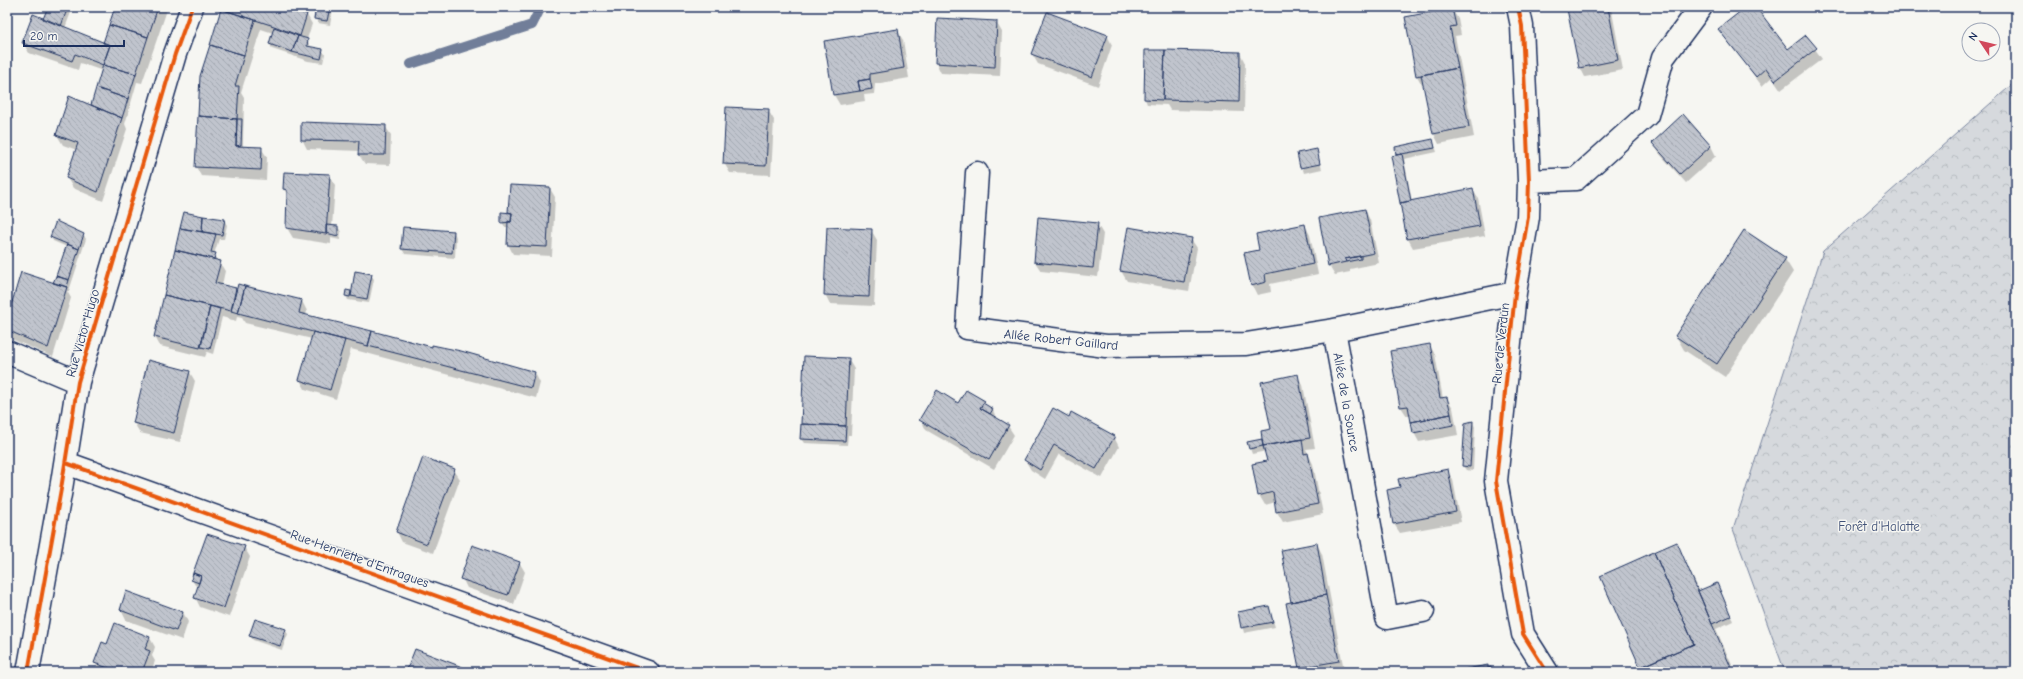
<svg xmlns="http://www.w3.org/2000/svg" width="2023" height="679" viewBox="0 0 2023 679" font-family="'Comic Neue',sans-serif">
	<style>
		.forest { fill: url(#forest-crowns); stroke: #78849e }
		.shadow { fill: #0003 }
		.lines { fill: none; stroke-linecap: round; stroke-linejoin: round }
		.stream { stroke: #717e99; stroke-width: 10 }
		.building { fill: url(#building-back-hatch); stroke: #1b2f5e }
		.minor-casing { stroke: #1b2f5e; stroke-width: 25 }
		.minor { stroke: #f6f6f2; stroke-width: 22 }
		.cycleway-casing { stroke: #f6f6f2; stroke-width: 6 }
		.cycleway { stroke: #e8590c; stroke-width: 4 }
		.labels { text-anchor: middle; stroke-width: 3; stroke-linejoin: round; paint-order: stroke }
		.street-label { font-size: 13px; fill: #1b2f5e; stroke: #f6f6f2 }
		.park-label { font-size: 13px; fill: #405177; stroke: #f6f6f2 }
	</style>
	<defs>
		<pattern id="forest-crowns" width="20" height="18" patternUnits="userSpaceOnUse"><rect width="20" height="18" fill="#d6d9dd"/><path d="M2 6a3 3 0 1 1 6 0M12 15a3 3 0 1 1 6 0" fill="none" stroke="#b7bbc0"/></pattern>
		<pattern id="building-back-hatch" width="6" height="6" patternUnits="userSpaceOnUse"><rect width="6" height="6" fill="#c0c4cd"/><path d="M-1 5l2 2M0 0l6 6M5-1l2 2" fill="none" stroke="#a4a9b2"/></pattern>
	</defs>
	<rect width="100%" height="100%" fill="#f6f6f2"/>
	<filter id="ink" filterUnits="userSpaceOnUse"><feTurbulence type="fractalNoise" baseFrequency=".025" numOctaves="2"/><feDisplacementMap in="SourceGraphic" scale="8" xChannelSelector="R" yChannelSelector="G"/><feConvolveMatrix kernelMatrix="1 2 1 2 8 2 1 2 1" color-interpolation-filters="sRGB"/></filter>
	<g filter="url(#ink)">
		<!-- forest -->
		<path class="forest" d="M2016 81V672H1785L1733 529 1823 251Z"/>
		<!-- shadow -->
		<path class="shadow" d="M49 7H73L65 28 104 44 116 8 113 7H168L142 83 137 82 125 124 127 129 103 201 73 188 67 178 77 150 63 145 57 135 91 107 103 71 80 63 78 70 29 53 23 43 44 20Z
			M224 7H282L307 15 312 24 307 39 310 47 322 50 325 54 323 63 308 61 272 49 270 44 273 33 261 29 241 92 244 97 243 147 261 148 267 157 266 180 201 176 196 167 201 76Z
			M317 7H338L337 9 333 8 330 25 318 23 315 18Z
			M1580 7H1609L1612 12 1623 70 1585 77 1580 67Z
			M1748 7H1754L1788 50 1806 36 1822 59 1781 90 1772 77 1762 86 1719 29Z
			M1452 9 1458 19 1461 35 1455 36 1474 137 1439 144 1434 134 1424 85H1422L1417 76Z
			M938 20 996 22 1002 32 1000 76 941 73 936 63Z
			M897 30 903 40 909 78 875 84 874 94 864 95 865 101 840 105 834 95 825 42Z
			M1107 35 1112 45 1098 86 1038 64 1032 54Z
			M1240 53 1245 63 1244 112 1170 110 1167 105 1147 104 1145 99Z
			M768 110 774 120 771 175 730 173 724 163Z
			M1683 116 1711 146 1716 156 1686 183 1659 153 1653 143Z
			M385 126 391 135 390 165 365 164 359 155 360 151 307 149 302 139Z
			M7 135 10 141 7 149Z
			M1433 140 1437 152 1404 159 1412 202 1472 189 1478 198 1485 236 1413 248 1408 239 1396 148Z
			M1316 150 1322 169 1304 173 1298 154Z
			M329 175 335 185 332 227H338L341 232 340 240 331 238V244L293 238 287 228 288 196 284 189Z
			M511 186 549 187 555 197 552 256 513 254 508 244 509 227H505L502 222 509 214Z
			M1365 210 1370 220 1379 263 1350 269V272L1335 275 1329 265Z
			M185 214 224 220 227 225 224 239H219L214 254 225 271 222 285 236 289 237 291 302 301 307 311 306 316 535 373 540 383 536 398 351 349 336 399 305 389 300 380 312 339 245 323 242 318 237 317 236 321 222 317 213 354 207 352 205 357 160 346 155 337Z
			M1097 224 1103 234 1098 277 1041 271 1035 262Z
			M1305 225 1310 235 1318 274 1270 284 1271 292 1257 295 1252 285 1260 251Z
			M404 228 454 232 456 237 455 258 405 254 402 249Z
			M871 230 877 240 874 306 830 304 825 294Z
			M83 234 86 239 69 291H67L71 298 53 357 7 337V309L10 310 54 284 67 247 53 241 51 236Z
			M1191 239 1197 248 1189 291 1127 281 1121 271Z
			M1785 259 1793 272 1725 377 1684 350 1676 336Z
			M371 275 374 279 369 303 348 300 346 296 347 291 352 292Z
			M1429 345 1435 354 1443 399 1447 398 1453 408 1458 435 1419 442 1414 433 1411 416H1407L1401 407Z
			M848 359 854 369 851 435H848L847 445 804 443 801 439Z
			M189 371 195 381 180 442 140 433 134 423Z
			M1297 376 1303 385 1315 448 1306 449 1313 464 1323 514 1283 522 1277 512 1276 502 1265 505 1259 495 1268 462 1266 451 1252 454 1248 443 1262 440 1264 444Z
			M984 401 987 407 993 410 995 415 994 417 1008 426 1014 435 994 469 926 430 921 420 959 404Z
			M1069 418 1114 437 1119 447 1102 478 1059 454 1045 479 1031 470 1025 460Z
			M1473 422 1475 427 1473 471 1466 470 1463 466Z
			M454 470 460 479 433 553 402 542 397 532Z
			M1447 470 1453 480 1461 522 1400 533 1394 524 1401 487Z
			M1317 544 1322 554 1344 670 1335 672H1302L1300 668 1288 603 1292 602Z
			M1676 544 1700 592 1719 589 1733 621 1716 629 1735 672H1643Z
			M244 547 250 557 229 617 200 607 195 597 199 587 195 585 192 580Z
			M519 562 525 572 514 604 467 588 462 578Z
			M127 592 183 612 188 622 182 640 126 620 121 610Z
			M1269 607 1275 627 1244 633 1239 613Z
			M116 624 150 638 155 647 152 656 155 661 151 672H100L95 662 108 645Z
			M285 630 288 634 282 650 253 640 250 636Z"/>
		<g class="lines">
			<!-- stream -->
			<path class="stream" d="M411 64 532 25 541 7"/>
		</g>
		<!-- building -->
		<path class="building" d="M48 7H68L61 26 43 19Z
			M115 7H158L148 37 109 25Z
			M222 7H286L307 14 300 36 274 26 221 9Z
			M316 7H330L327 21 314 19Z
			M1575 7H1608L1618 60 1579 68 1567 9Z
			M1746 7H1756L1788 49 1806 35 1817 48 1775 81 1766 68 1756 77 1718 29Z
			M1452 8 1456 26 1450 27 1458 68 1416 76 1405 17Z
			M221 9 255 20 244 55 210 45Z
			M1047 12 1108 35 1092 77 1031 54Z
			M33 14 110 45 103 65 75 54 72 61 22 43Z
			M937 18 997 21 995 67 935 63Z
			M109 25 148 37 136 74 103 65 110 45 103 43Z
			M274 27 298 36 292 52 269 44Z
			M898 29 904 68 870 74V79L858 81 860 91 833 95 824 41Z
			M298 36 308 39 307 46 323 49 321 59 292 52Z
			M210 45 244 55 235 86H239L237 119 198 116 200 76Z
			M1145 50H1165L1163 100 1144 99Z
			M1165 50 1240 52 1239 102 1163 100Z
			M103 65 136 74 128 99 96 88Z
			M1458 68 1469 127 1433 134 1421 75Z
			M870 79 872 89 860 91 858 81Z
			M96 88 128 99 122 118 91 105Z
			M69 96 122 118 98 192 66 178 78 143 56 135Z
			M726 107 769 109 766 166 723 164Z
			M1683 114 1711 146 1680 174 1652 143Z
			M198 116 237 119 236 146 262 147 261 170 195 167Z
			M237 119H242L241 145 236 146Z
			M301 122 386 125 385 155H358L359 141 301 140Z
			M1433 139 1435 148 1396 155 1395 147Z
			M1317 149 1320 164 1300 168 1297 153Z
			M1402 154 1411 201 1400 203 1391 156Z
			M284 172 330 174 326 234 286 228 287 190 283 189Z
			M510 185 550 187 547 247 507 245 508 221 511 222 512 213 508 212Z
			M1473 188 1480 226 1407 239 1400 203Z
			M1365 209 1374 253 1345 259 1346 262 1328 266 1319 218Z
			M184 212 203 216 202 232 180 228Z
			M501 212 512 213 511 222 501 223Z
			M203 216 225 219 222 235 202 232Z
			M1038 217 1098 223 1093 268 1034 262Z
			M56 221 84 234 79 249 50 237Z
			M1305 224 1313 264 1265 274 1266 282 1251 286 1244 253 1259 250 1256 234Z
			M326 225 338 226V236L326 233Z
			M403 227 454 231 452 253 401 249Z
			M827 227 872 229 869 297 824 295Z
			M1128 227 1192 238 1184 282 1120 271Z
			M180 228 216 234 211 252 216 253 214 259 175 250Z
			M1744 230 1786 258 1717 364 1675 336Z
			M67 244 79 249 69 280 56 276Z
			M175 250 221 261 215 283 236 288 231 311 164 295Z
			M1361 256V259L1346 262 1345 259Z
			M355 271 372 274 367 299 351 296Z
			M21 272 67 287 48 348 7 330V308L10 309Z
			M56 276 69 280 67 287 53 283Z
			M238 284 245 286 238 313 231 311Z
			M245 286 302 300 299 313 372 331 368 346 238 313Z
			M346 290 351 291 350 297 345 296Z
			M164 295 210 306 200 348 154 337Z
			M210 306 220 309 210 349 201 347Z
			M372 331 432 347V345L461 351 535 372 531 388 368 346Z
			M313 332 345 340 330 390 299 380Z
			M1430 344 1440 398 1447 397 1451 414 1411 422 1408 406 1400 407 1390 351Z
			M804 356 849 358 846 426 801 424Z
			M148 360 190 371 174 433 133 423Z
			M1298 374 1310 438 1263 446 1261 431 1271 429 1261 382Z
			M937 390 958 403 966 390 985 401 980 408 1009 425 989 460 919 420Z
			M983 403 993 409 990 414 980 408Z
			M1053 408 1069 417 1071 412 1115 436 1096 469 1054 445 1040 470 1024 460Z
			M1451 414 1453 425 1413 433 1411 422Z
			M1473 421 1470 467 1462 466 1465 423Z
			M801 424 846 426 845 441 800 439Z
			M1262 439 1263 446 1249 449 1247 442Z
			M1302 439 1304 454 1308 453 1318 504 1276 512 1273 492 1258 496 1252 464 1267 461 1263 446Z
			M423 457 455 469 427 544 396 532Z
			M1448 469 1456 512 1393 524 1387 490 1400 487 1398 479Z
			M207 534 245 546 224 608 194 598 201 576 193 573Z
			M1677 542 1712 624 1733 672H1642L1640 667 1694 644 1654 552Z
			M1317 543 1326 595 1291 602 1281 550Z
			M472 545 520 562 508 595 460 579Z
			M1654 552 1694 644 1640 667 1600 576Z
			M193 573 201 576 199 583 191 580Z
			M1717 583 1731 616 1712 624 1698 591Z
			M126 591 183 612 176 631 120 610Z
			M1326 595 1339 661 1299 668 1286 603Z
			M1269 606 1273 622 1241 628 1238 612Z
			M255 619 286 629 280 646 249 636Z
			M115 623 150 637 145 649 150 651 142 672H120L94 663 102 642 107 644Z
			M415 649 470 670V672H406Z
			M1488 665V668L1491 667 1492 672H1467L1466 669Z"/>
		<g class="lines">
			<defs>
				<path id="minor" d="M1518 7 1522 26 1529 181 1528 217 1515 293 1496 481 1523 634 1547 672
					M977 173 967 328 1106 346 1246 344 1334 330
					M1529 181 1576 179 1647 115 1663 58 1701 7
					M7 352 78 382
					M66 463 648 672
					M1423 611 1387 618 1334 330 1515 293
					M28 672 61 489 78 382 175 54 192 7"/>
			</defs>
			<!-- minor casing -->
			<use href="#minor" class="minor-casing"/>
			<!-- minor -->
			<use href="#minor" class="minor"/>
			<defs>
				<path id="cycleway" d="M1518 7 1522 26 1529 181 1528 217 1515 293 1496 481 1523 634 1547 672
					M66 463 648 672
					M28 672 61 489 78 382 175 54 192 7"/>
			</defs>
			<!-- cycleway casing -->
			<use href="#cycleway" class="cycleway-casing"/>
			<!-- cycleway -->
			<use href="#cycleway" class="cycleway"/>
		</g>
	</g>
	<g class="labels">
		<!-- street labels -->
		<g class="street-label">
			<text transform="translate(82 333) rotate(-74)" y="5">Rue Victor Hugo</text>
			<text transform="translate(1061 339) rotate(6)" y="5">Allée Robert Gaillard</text>
			<text transform="translate(1500 343) rotate(-84)" y="5">Rue de Verdun</text>
			<text transform="translate(1347 402) rotate(80)" y="5">Allée de la Source</text>
			<text transform="translate(360 558) rotate(20)" y="5">Rue Henriette d'Entragues</text>
		</g>
		<!-- park labels -->
		<g class="park-label">
			<text x="1879" y="531">Forêt d'Halatte</text>
		</g>
	</g>
	<!-- margin -->
	<rect width="2023" height="679" fill="none" stroke="#f6f6f2" stroke-width="24"/>
	<rect x="12" y="12" width="1999" height="655" fill="none" stroke="#1b2f5e" stroke-width="1.5" filter="url(#ink)"/>
	<!-- north arrow -->
	<g transform="translate(1981 42) rotate(305)"><circle r="19" fill="#f6f6f2" stroke="#9ea6b7"/>
	<path d="M0-3L7 15L0 10L-7 15Z" fill="#d1495b"/>
	<text y="-6" font-size="11" font-weight="bold" text-anchor="middle" fill="#1b2f5e">N</text>
	</g>
	<!-- scale -->
	<path d="M24 40v6h100v-6" fill="none" stroke="#1b2f5e" stroke-width="2"/>
	<text x="30" y="40" font-size="12" fill="#1b2f5e" stroke="#f6f6f2" stroke-width="3" paint-order="stroke">20 m</text>
</svg>
